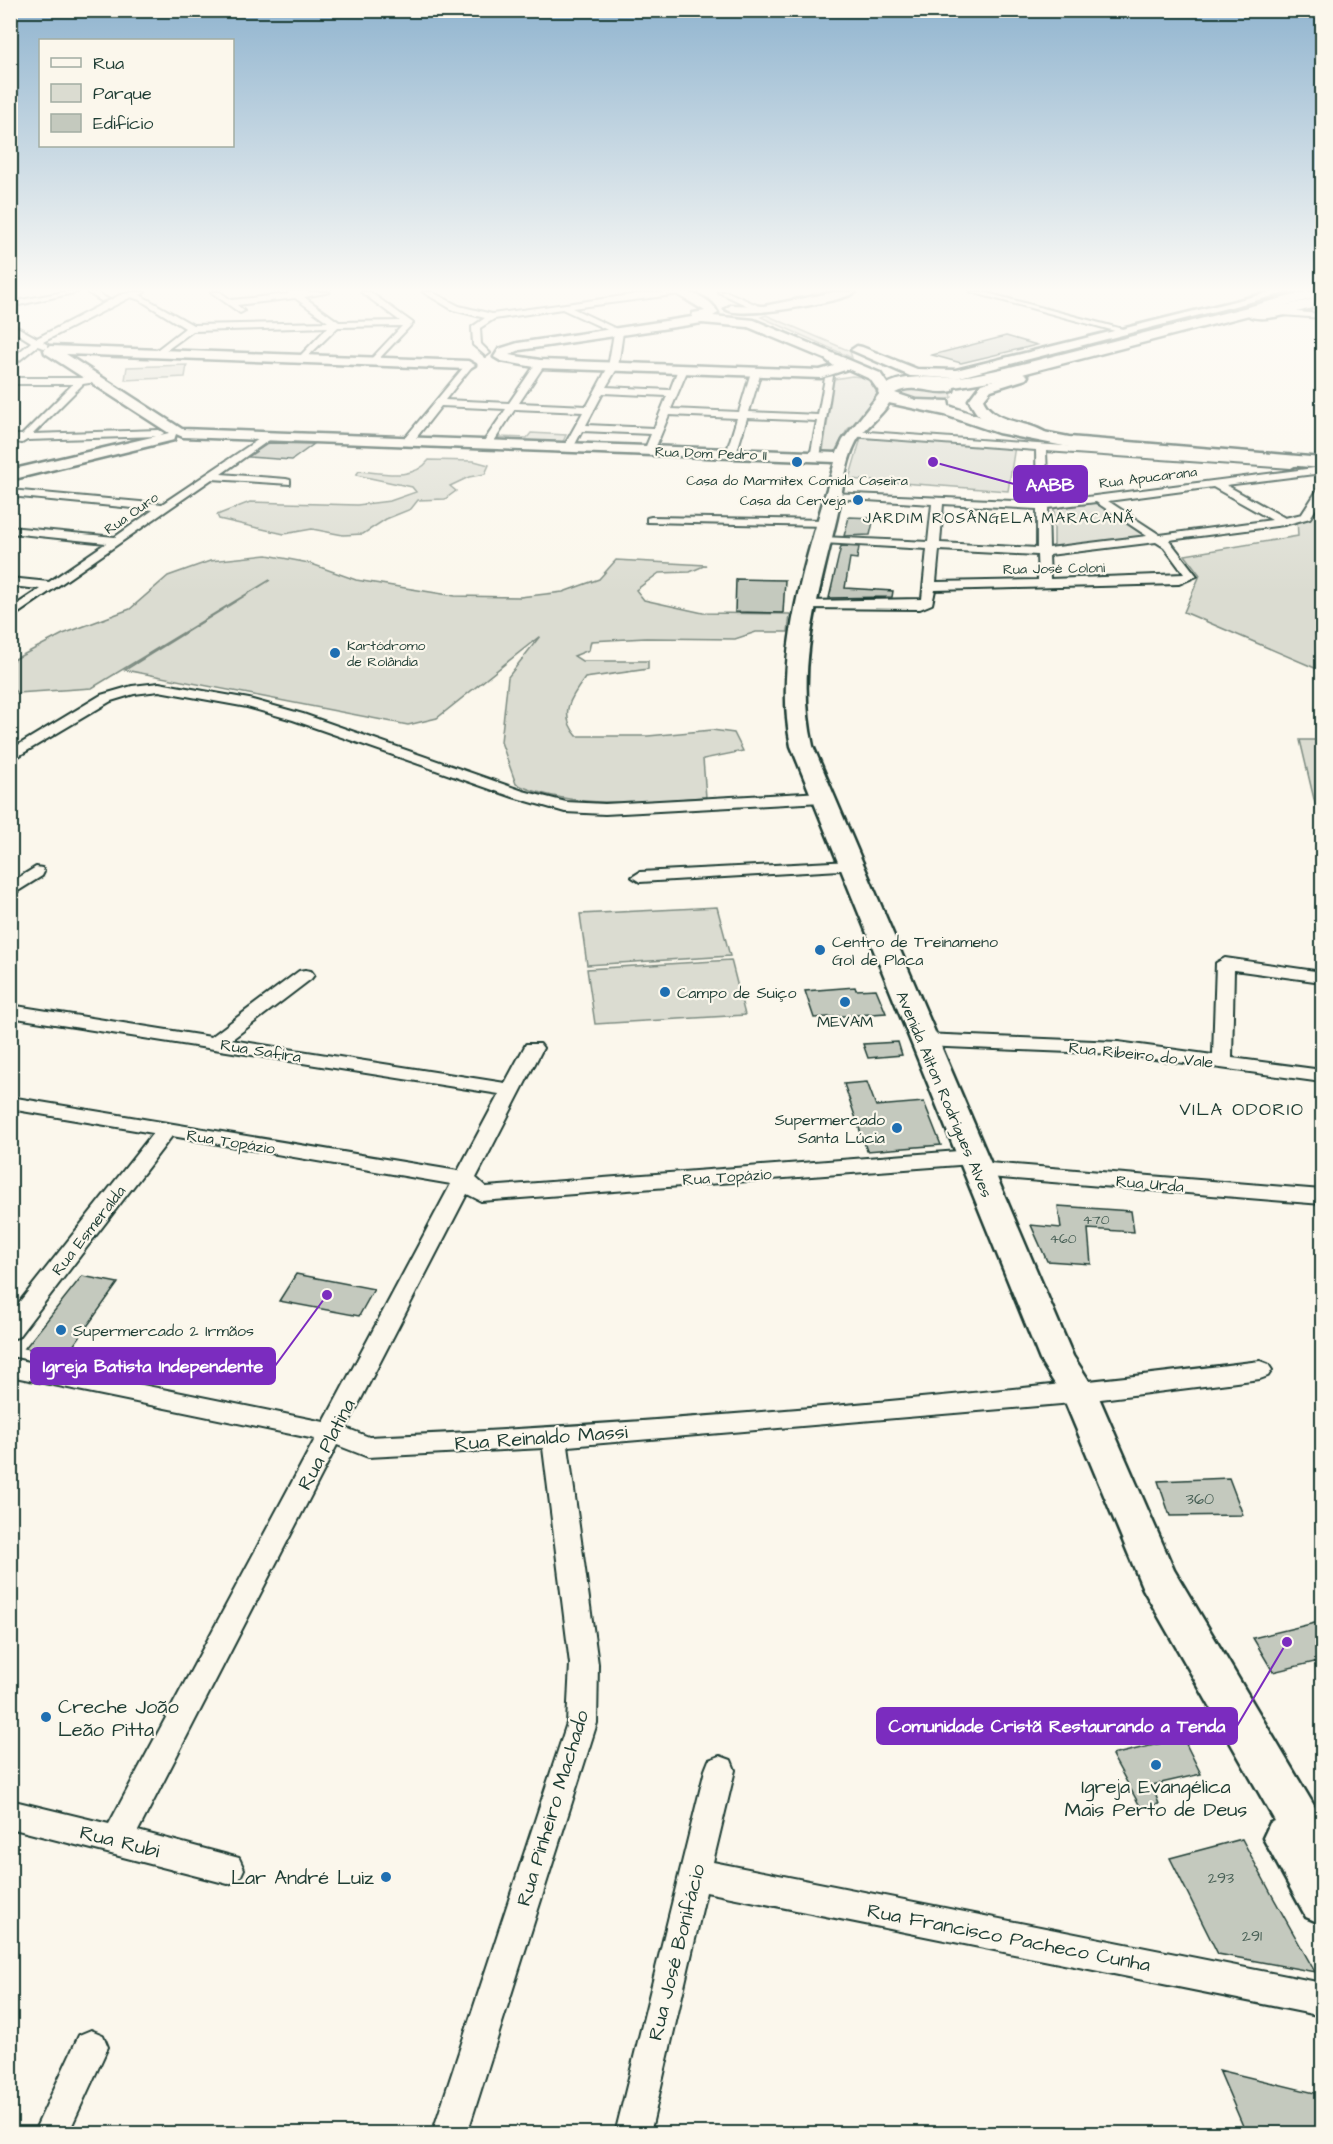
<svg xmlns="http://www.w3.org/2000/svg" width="1333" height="2144" viewBox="0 0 1333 2144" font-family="'Architects Daughter',sans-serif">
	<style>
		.green { fill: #dbdcd1; stroke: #7d8c82; stroke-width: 1.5 }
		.building { fill: #c4c9be; stroke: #1f3d34; stroke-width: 1.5 }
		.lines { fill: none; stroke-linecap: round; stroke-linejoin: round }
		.street-casing { stroke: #1f3d34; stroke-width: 4 }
		.secondary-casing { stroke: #1f3d34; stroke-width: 5 }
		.highway-casing { stroke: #1f3d34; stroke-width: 5 }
		.street { fill: #fbf7ec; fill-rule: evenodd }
		.secondary { fill: #fbf7ec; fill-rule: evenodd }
		.highway { fill: #fbf7ec; fill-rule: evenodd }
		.poi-dot { fill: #1f6fb2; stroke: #fbf7ec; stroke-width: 2 }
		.labels { text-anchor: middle; stroke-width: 4.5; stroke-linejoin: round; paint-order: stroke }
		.far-street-label { font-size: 14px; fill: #1f3d34; stroke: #fbf7ec }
		.far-poi-label { font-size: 14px; fill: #1f3d34; stroke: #fbf7ec }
		.number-label { font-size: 14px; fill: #486056 }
		.far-neighbourhood-label { font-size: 15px; letter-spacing: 1.5px; fill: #1f3d34; stroke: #fbf7ec }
		.poi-label { font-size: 16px; fill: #1f3d34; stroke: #fbf7ec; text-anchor: start }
		.street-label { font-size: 16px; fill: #1f3d34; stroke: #fbf7ec }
		.near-number-label { font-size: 16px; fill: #486056 }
		.neighbourhood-label { font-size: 18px; letter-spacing: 1.5px; fill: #1f3d34; stroke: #fbf7ec }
		.near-street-label { font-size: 20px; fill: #1f3d34; stroke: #fbf7ec }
		.near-poi-label { font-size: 20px; fill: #1f3d34; stroke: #fbf7ec; text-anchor: start }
		.leader { fill: none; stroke: #7b2cbf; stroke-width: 2 }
		.callout-dot { fill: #7b2cbf; stroke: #fbf7ec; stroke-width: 2 }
		.callout { fill: #7b2cbf; stroke: #7b2cbf; stroke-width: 2 }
		.callout-label { font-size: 18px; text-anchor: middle; font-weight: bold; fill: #fff }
	</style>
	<rect width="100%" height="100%" fill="#fbf7ec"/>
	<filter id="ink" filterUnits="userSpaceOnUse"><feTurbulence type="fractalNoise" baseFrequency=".0167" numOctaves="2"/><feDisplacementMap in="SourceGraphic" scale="12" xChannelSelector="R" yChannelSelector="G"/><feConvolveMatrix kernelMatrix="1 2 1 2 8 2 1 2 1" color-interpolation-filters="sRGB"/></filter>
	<g filter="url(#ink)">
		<!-- green -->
		<path class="green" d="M766 315 850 351 852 358 761 317Z
			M187 365 185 377 125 380 127 367Z
			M852 376 870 378 879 386 878 401 847 430 834 453 825 454 823 451 834 379Z
			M898 388 942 389 951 393 952 397C934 411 910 399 891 392Z
			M531 433 566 435 562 444 496 442 500 437 527 438Z
			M867 436 1015 446 1008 491 849 479 861 438Z
			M429 460 474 461 489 465 485 474 469 477 450 486 456 491 445 499 418 500 411 509 386 519 363 534 343 535 312 529 284 534 219 519 217 515 250 502 357 505 390 501 416 492 412 487 356 475 359 471C383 473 413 481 429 460Z
			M1322 484V671L1184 612 1200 575 1185 555 1298 536 1297 519Z
			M1095 502 1147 536 1054 547V507Z
			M267 555 309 563 356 580 455 596 520 597 563 592 599 579 616 560 706 565 690 572 659 573 636 590 644 600 703 613 790 614 788 632H756L735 639 646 638 591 641 589 650 574 656 582 661H648V669L585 678C571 697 558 714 577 736H648L712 730 734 733 743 751 703 759 706 797C642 801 576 811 516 784L501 742 508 677 540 636 437 718 408 725 125 670 270 580 92 688 17 693 11 687V661L63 634 130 609 168 576 210 561Z
			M1300 740H1322V833Z
			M717 907 730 956 587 965 580 914Z
			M731 960 745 1015 595 1024 587 969Z"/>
		<!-- building -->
		<path class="building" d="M1006 336 1037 345 961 363 932 355Z
			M269 443 314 444 292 460 248 457Z
			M849 517 874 518 870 535 844 536Z
			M841 546 859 547 857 559 850 558 845 588 893 591 892 597 829 598Z
			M736 579 785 580 783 613 735 612Z
			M855 987 856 990 876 989 886 1013 814 1018 805 991Z
			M898 1042 902 1055 868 1058 863 1044Z
			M867 1082 876 1106 924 1102 941 1145 867 1151 844 1084Z
			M1058 1206 1131 1211 1134 1232 1088 1229 1091 1264 1047 1261 1031 1225 1061 1228Z
			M296 1274 374 1289 359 1316 279 1301Z
			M82 1276 118 1283 66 1356 25 1348Z
			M1229 1478 1243 1515 1170 1516 1158 1481Z
			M1323 1621V1660L1273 1672 1253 1638Z
			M1183 1738 1201 1774 1152 1785 1159 1804 1141 1808 1112 1755Z
			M1242 1839 1273 1897 1315 1972 1218 1954 1170 1858Z
			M1219 2070 1323 2095V2133H1246Z"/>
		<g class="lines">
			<defs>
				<path id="street" d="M64 292H78L10 307V302Z
					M87 292H96L108 299 101 301Z
					M134 292H145L140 295 193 325 328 322 295 298 237 305 244 311 240 313 211 292H220L231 300 289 294 288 292H330L304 297 339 322 400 321 361 292H370L413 323 374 364 371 363V359L402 326 338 327 302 362 298 359 299 357 328 327 193 331 157 357 153 354 154 352 185 328 140 300 131 297 43 342 48 345V349L37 346 10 368V360L31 342 10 329V323L37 338 120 295Z
					M423 292H432L459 306 492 314 646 293 684 292 680 294 572 308 623 332 618 367 606 387 670 390 678 369 683 366 688 369 671 409 739 412 751 372 756 369 761 372 749 412 818 415 825 378 833 376 820 457 815 460 810 457 817 421 747 418 736 454 731 457 726 454 737 418 669 415 654 451 649 454 644 451 651 434 582 431 572 450 568 451 563 448 583 412 515 409 491 446 487 447 482 444 506 409 441 406 412 443H404V439L468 362 473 365 445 400 509 403 537 362 540 361 545 364 519 403 587 406 608 367 614 333 562 309 494 319 480 328 481 344 490 353 486 356 473 345 472 327 485 318 453 310ZM603 393 667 396 654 428 586 425Z
					M718 292H728L768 310 761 312Z
					M971 292H983L1130 331 1126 334Z
					M1272 310 1322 314V318L1269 314Z
					M10 378H97L102 381 83 384 33 434 159 430 164 433 159 436 27 440 22 443 10 441V435H22L73 384H10Z
					M854 431 1291 462 1296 465 1291 468 1046 451 1048 502 1322 467V473L1226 485 1285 518 1302 514 1318 489 1322 488V499L1310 518 1284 525 1169 540 1197 576 1179 584 935 590 932 604 920 609 803 608 801 605 807 601 922 599 927 549 823 543 817 540 823 537 928 542 932 504 834 498 830 497V493L1037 502 1036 450 850 436 849 434ZM1213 487 1272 520 1160 535 1108 501ZM1096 502 1147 536 1049 548 1048 508ZM943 504 1037 509V548L940 543ZM1156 542 1164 547 1184 574 1050 579 1049 555ZM939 550 1037 555 1038 580 936 582Z
					M268 433 273 436 272 438 221 474 286 479 290 480V484L212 479 10 619V609L40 589 10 586V578L49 582 106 543 10 533V527L115 537 153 510 10 496V490L162 504Z
					M651 517 827 520 833 523 827 526 647 522V518Z
					M159 683 249 699 303 714 523 791 566 802 605 804 822 792 830 797 822 802 605 814 565 812 513 797 293 720 247 707 159 691 134 694 111 701 10 761V750L101 695 132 686Z
					M851 861 857 863 859 866 857 869 640 882 632 877 640 872Z
					M36 867 42 868 44 872 42 876 10 896V883Z
					M1225 958 1322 972V982L1234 970 1232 1058 1322 1070V1082L1118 1054 923 1046 913 1040 923 1034 1118 1042 1213 1055 1216 963Z
					M305 970 311 971 314 975 311 979 231 1040 505 1083 526 1044H540L543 1048 476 1178 486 1187 972 1150 979 1152 982 1157 977 1162 1322 1190V1204L977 1176 970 1174 967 1169 972 1164 481 1201 467 1194 346 1428 369 1437C667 1423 964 1398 1260 1361L1268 1364 1272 1370 1268 1376 1260 1379 1061 1404 568 1446 598 1664 597 1723 467 2134H432L567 1723 570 1664 543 1448 368 1457 337 1445 138 1831 239 1858 244 1869 239 1880 228 1884 10 1828V1800L109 1824 315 1439 10 1376V1358L324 1422 451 1184 172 1136 18 1337 10 1339V1314L153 1133 10 1109V1097L458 1171 499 1094 10 1017V1005L211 1037 299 971Z
					M720 1756 731 1760 735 1770 713 1862 1322 1983V2016L706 1892 650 2134H615L705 1770 709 1760Z
					M91 2030 103 2035 108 2047 68 2134H33L79 2035Z"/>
				<path id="secondary" d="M674 292C690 291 711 297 718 313L713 316 754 320 880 373 893 392C891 411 865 425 856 442 845 463 842 494 837 517 819 594 795 667 813 746L1073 1356 1097 1393 1174 1570 1322 1819V1924L1306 1917 1263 1838 1270 1823 1275 1821 1143 1589 1063 1397 1040 1360 791 746C772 654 809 551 835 462L183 437 176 434 174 440 10 480V470L169 433 45 353 44 350 50 346 468 361 475 365 468 369 66 354 182 429 837 453 843 440 880 393 870 379 848 369 821 378 540 368 501 361 494 357 499 349 518 343 692 317 693 313 705 311ZM702 323 748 327 825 359 834 366 820 370 540 360 509 355 520 350Z
					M835 292H856C844 302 737 320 725 309L731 305 764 306Z
					M1271 292H1289L956 378 910 376 851 350 857 346 862 347 917 369 956 370Z
					M1322 297V305C1307 309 1259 325 1248 315 1251 312 1311 300 1322 297Z
					M1021 372 1028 376 1026 379 991 390 983 400C997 428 1035 418 1053 439L1051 442C1043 444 993 425 983 419 976 414 973 408 969 400L981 384Z"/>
				<path id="highway" d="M1307 292H1322V296L1007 378 954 387 953 391C933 396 915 382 895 393L916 400 948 401 949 406 1002 424 1069 437 1322 458V468L1069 447 998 433 945 415 884 402 878 392C895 370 936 380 960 377 975 375 991 371 1006 368Z"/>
			</defs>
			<!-- street casing -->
			<use href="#street" class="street-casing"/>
			<!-- secondary casing -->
			<use href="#secondary" class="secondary-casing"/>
			<!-- highway casing -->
			<use href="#highway" class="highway-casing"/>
			<!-- street -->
			<use href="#street" class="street"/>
			<!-- secondary -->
			<use href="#secondary" class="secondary"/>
			<!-- highway -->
			<use href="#highway" class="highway"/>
		</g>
	</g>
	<!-- sky -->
	<linearGradient id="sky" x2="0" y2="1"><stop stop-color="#90b4cf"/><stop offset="0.49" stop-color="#fdfbf6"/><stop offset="1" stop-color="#fdfbf6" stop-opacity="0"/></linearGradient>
	<rect width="1333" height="592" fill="url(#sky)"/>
	<!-- markers -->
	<g class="poi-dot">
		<circle cx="797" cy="462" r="6"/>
		<circle cx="858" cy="500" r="6"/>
		<circle cx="335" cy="653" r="6"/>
		<circle cx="820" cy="950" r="6"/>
		<circle cx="665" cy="992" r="6"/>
		<circle cx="845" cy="1002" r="6"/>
		<circle cx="897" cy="1128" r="6"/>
		<circle cx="61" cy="1330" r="6"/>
		<circle cx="46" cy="1717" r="6"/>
		<circle cx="1156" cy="1765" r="6"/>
		<circle cx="386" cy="1877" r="6"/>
	</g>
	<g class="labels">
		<!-- far-street labels -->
		<g class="far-street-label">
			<text transform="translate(711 453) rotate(2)" y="5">Rua Dom Pedro II</text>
			<text transform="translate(1148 477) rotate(-7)" y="5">Rua Apucarana</text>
			<text transform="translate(131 513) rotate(-35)" y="5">Rua Ouro</text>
			<text transform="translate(1054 568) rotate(-1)" y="5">Rua José Coloni</text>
		</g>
		<!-- far-poi labels -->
		<g class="far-poi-label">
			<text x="797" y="485">Casa do Marmitex Comida Caseira</text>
			<text x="846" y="505" text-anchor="end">Casa da Cerveja</text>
			<text x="347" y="650" text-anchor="start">Kartódromo<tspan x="347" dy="16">de Rolândia</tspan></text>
		</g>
		<!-- number labels -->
		<g class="number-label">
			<text x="1096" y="1224">470</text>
			<text x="1063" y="1243">460</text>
		</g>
		<!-- far-neighbourhood labels -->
		<g class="far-neighbourhood-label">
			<text x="999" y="523">JARDIM ROSÂNGELA MARACANÃ</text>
		</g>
		<!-- poi labels -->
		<g class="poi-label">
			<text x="832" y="947">Centro de Treinameno<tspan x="832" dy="18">Gol de Placa</tspan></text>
			<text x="677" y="998">Campo de Suiço</text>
			<text x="845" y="1027" text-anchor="middle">MEVAM</text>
			<text x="885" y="1125" text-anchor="end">Supermercado<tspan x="885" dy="18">Santa Lúcia</tspan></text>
			<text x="73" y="1336">Supermercado 2 Irmãos</text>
		</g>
		<!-- street labels -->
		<g class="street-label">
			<text transform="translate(261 1050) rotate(9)" y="6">Rua Safira</text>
			<text transform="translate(1141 1054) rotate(6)" y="6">Rua Ribeiro do Vale</text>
			<text transform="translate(945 1094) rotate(67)" y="6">Avenida Ailton Rodrigues Alves</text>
			<text transform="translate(231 1141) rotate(9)" y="6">Rua Topázio</text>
			<text transform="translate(727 1176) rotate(-4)" y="6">Rua Topázio</text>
			<text transform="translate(1150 1183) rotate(5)" y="6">Rua Urda</text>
			<text transform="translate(88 1230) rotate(-52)" y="6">Rua Esmeralda</text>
		</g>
		<!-- near-number labels -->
		<g class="near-number-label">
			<text x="1200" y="1504">360</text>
			<text x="1221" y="1883">293</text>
			<text x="1252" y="1941">291</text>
		</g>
		<!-- neighbourhood labels -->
		<g class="neighbourhood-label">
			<text x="1242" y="1115">VILA ODORIO</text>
		</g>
		<!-- near-street labels -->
		<g class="near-street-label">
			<text transform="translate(541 1437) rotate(-4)" y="7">Rua Reinaldo Massi</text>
			<text transform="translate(326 1444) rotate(-62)" y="7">Rua Platina</text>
			<text transform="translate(552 1808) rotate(-73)" y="7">Rua Pinheiro Machado</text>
			<text transform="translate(120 1841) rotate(14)" y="7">Rua Rubi</text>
			<text transform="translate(1009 1937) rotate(11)" y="7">Rua Francisco Pacheco Cunha</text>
			<text transform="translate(676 1952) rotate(-76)" y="7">Rua José Bonifácio</text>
		</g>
		<!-- near-poi labels -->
		<g class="near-poi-label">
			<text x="58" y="1713">Creche João<tspan x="58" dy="23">Leão Pitta</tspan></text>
			<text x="1156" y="1793" text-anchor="middle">Igreja Evangélica<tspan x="1156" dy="23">Mais Perto de Deus</tspan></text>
			<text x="374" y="1884" text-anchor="end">Lar André Luiz</text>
		</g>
	</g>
	<!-- callouts -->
	<path class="leader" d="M933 462L1014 484M327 1295L275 1366M1287 1642L1237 1726"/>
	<g class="callout-dot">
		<circle cx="933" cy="462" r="6"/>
		<circle cx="327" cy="1295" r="6"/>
		<circle cx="1287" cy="1642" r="6"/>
	</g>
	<g class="callout">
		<rect x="1014" y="466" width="73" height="36" rx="6"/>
		<rect x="31" y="1348" width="244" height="36" rx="6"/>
		<rect x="877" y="1708" width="360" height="36" rx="6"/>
	</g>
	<g class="callout-label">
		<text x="1050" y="491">AABB</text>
		<text x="153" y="1372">Igreja Batista Independente</text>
		<text x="1057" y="1732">Comunidade Cristã Restaurando a Tenda</text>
	</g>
	<!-- margin -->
	<rect width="1333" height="2144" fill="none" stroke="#fbf7ec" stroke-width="36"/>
	<rect x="18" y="18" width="1297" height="2108" fill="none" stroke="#1f3d34" stroke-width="2" filter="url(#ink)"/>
	<!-- legend -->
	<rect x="39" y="39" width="195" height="108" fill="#fbf7ec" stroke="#a3ada2" stroke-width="1.5"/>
	<rect x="51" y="58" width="30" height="9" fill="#fbf7ec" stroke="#a3ada2" stroke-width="1.5"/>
	<text x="93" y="69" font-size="18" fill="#1f3d34">Rua</text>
	<rect x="51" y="84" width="30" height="18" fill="#dbdcd1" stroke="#a3ada2" stroke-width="1.5"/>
	<text x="93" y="99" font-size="18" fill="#1f3d34">Parque</text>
	<rect x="51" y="114" width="30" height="18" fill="#c4c9be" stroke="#a3ada2" stroke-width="1.5"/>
	<text x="93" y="129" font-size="18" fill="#1f3d34">Edifício</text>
</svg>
